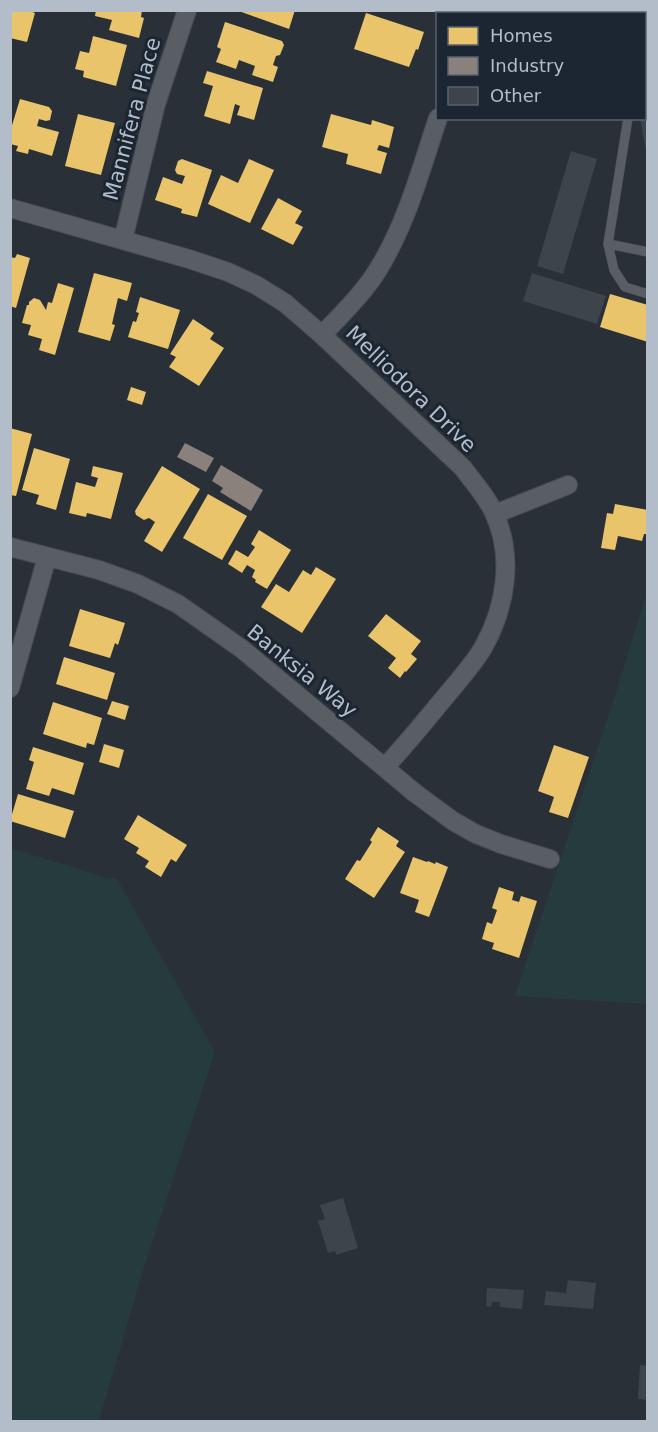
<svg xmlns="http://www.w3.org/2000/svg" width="658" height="1432" viewBox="0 0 658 1432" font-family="'DejaVu Sans',sans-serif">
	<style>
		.green { fill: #263b3d }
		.homes { fill: #e9c46a }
		.industry { fill: #8a817c }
		.building { fill: #3e444b }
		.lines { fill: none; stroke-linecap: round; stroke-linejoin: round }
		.service-casing { stroke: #474c52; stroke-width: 10 }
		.minor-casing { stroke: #474c52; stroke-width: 20 }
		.service { stroke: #595e65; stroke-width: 9 }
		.minor { stroke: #595e65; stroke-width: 18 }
		.labels { text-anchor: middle; stroke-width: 6; stroke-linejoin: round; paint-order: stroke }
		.street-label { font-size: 21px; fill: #b3bcc9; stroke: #1c2632 }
	</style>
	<rect width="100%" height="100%" fill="#293037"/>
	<!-- green -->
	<path class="green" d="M647 592V1004L515 996 610 711Z
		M10 848 108 878 117 879 215 1052 141 1277 99 1421H11Z"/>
	<!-- homes -->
	<path class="homes" d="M10 10H27L35 13 27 42 10 38Z
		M96 10H142L141 17 144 18 139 38 109 30 112 20 95 16Z
		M236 10H295L289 29Z
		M366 13 424 32 418 50 416 49 409 67 354 49Z
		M225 22 282 41 284 45 280 55 276 56 273 65 278 67 273 82 252 75 255 66 239 60 236 69 216 62 221 49 217 47Z
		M93 36 127 45 116 86 83 77 84 71 75 69 80 51 89 53Z
		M207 71 263 88 254 120 237 115 240 106 235 104 230 124 204 116 213 86 203 83Z
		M20 99 49 107 52 111 50 120 46 121 39 119 37 126 59 132 52 156 29 149 28 154 16 151 18 146 10 144V132Z
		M78 114 115 123 101 175 65 166Z
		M331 114 371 125 372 120 394 127 389 148 379 145 377 150 387 153 381 174 346 164 348 154 322 147Z
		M182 159 212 170 197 217 181 213 182 209 155 200 163 177 182 184 185 176 177 174 175 170 178 161Z
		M249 159 274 170 250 223 208 204 221 175 238 183Z
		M278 198 302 211 295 223 303 227 293 245 261 229Z
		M17 254 30 258 16 308 10 306V257L15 258Z
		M94 273 132 283 127 301 118 298 112 324 115 325 110 341 78 332Z
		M58 283 74 288 55 355 39 350 42 339 28 335 31 325 22 323 27 305H29V302L34 298 40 300 46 310 48 302 52 303Z
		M610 294 648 305V342L600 327Z
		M140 297 180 310 168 349 128 337 133 321 136 322 139 313 136 312Z
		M193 319 214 333 210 339 224 348 199 386 169 367 176 357 170 354Z
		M131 387 146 392 142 405 127 400Z
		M10 428 32 434 16 496 10 495Z
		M34 448 70 459 56 510 36 504 39 495 22 490Z
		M93 466 123 473 111 519 87 513 86 517 69 513 76 482 95 487 98 478 91 476Z
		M162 466 200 489 162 552 144 541 155 522 149 518 144 520 136 515 135 511Z
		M208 494 247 516 222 560 183 538Z
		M615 504 648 510V534H644L642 541 618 536 615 550 601 548 607 513 613 514Z
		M259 530 291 550 267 589 255 582 256 580 252 577 255 570 247 565 242 573 228 564 236 550 248 557 255 547 251 544Z
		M316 567 336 579 302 633 261 607 276 584 289 592 303 570 311 575Z
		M80 609 125 623 118 645 115 643 110 658 69 646Z
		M386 614 421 641 411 654 417 659 406 672 405 671 400 678 388 668 396 658 368 636Z
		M64 657 115 673 107 700 56 684Z
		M112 701 129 706 125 720 107 714Z
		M53 702 102 718 94 745 87 743 86 748 43 734Z
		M104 744 124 750 119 768 99 762Z
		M554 745 589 757 568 818 549 812 554 797 538 791Z
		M33 747 84 763 74 795 52 788 49 796 26 789 34 762 29 760Z
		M18 794 74 811 65 838 10 821Z
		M138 815 187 845 176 862 171 859 161 877 145 867 149 861 136 853 139 848 124 839Z
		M378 827 399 841 396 846 405 852 374 898 345 879 357 860 360 861 372 842 370 840Z
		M413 857 427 862 428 861 435 864 436 862 448 867 429 917 415 912 419 900 400 893Z
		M499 887 514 892 512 900 519 902 521 896 537 901 519 958 492 949 494 943 482 939 487 922 492 924 497 910 492 908Z"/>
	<!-- industry -->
	<path class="industry" d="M185 443 214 458 206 472 177 457Z
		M221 465 263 490 251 511 220 492 223 488 212 481Z"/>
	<!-- building -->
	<path class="building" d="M640 118 648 119V150H646Z
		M571 151 597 159 563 274 537 266Z
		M532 273 606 296 597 324 523 301Z
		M343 1198 358 1248 336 1255 335 1251 328 1253 318 1221 325 1219 320 1205Z
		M568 1280 596 1283 593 1309 544 1305 546 1291 566 1293Z
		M487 1288 524 1290 522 1309 500 1307V1302H492L491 1307 486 1306Z
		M640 1365 648 1366V1400L638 1399Z"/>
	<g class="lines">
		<defs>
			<path id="service" d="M644 104 648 103
				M608 244 628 118
				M648 252 608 244 614 270 625 287 648 294"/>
			<path id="minor" d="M473 14 474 10
				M10 208 189 259 228 272 256 285 285 303 322 335 463 468C474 483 487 497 494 513 514 556 506 606 484 646 474 664 458 681 445 697 425 721 406 745 385 767
				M123 240 156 104 187 10
				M322 335C342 314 364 293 379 268 407 222 421 169 438 118
				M495 514 568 485
				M10 547 99 570 138 584 178 604 242 649 415 793 453 821 476 834 501 844 550 859
				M10 688 47 557"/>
		</defs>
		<!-- service casing -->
		<use href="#service" class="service-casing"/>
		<!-- minor casing -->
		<use href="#minor" class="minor-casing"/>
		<!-- service -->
		<use href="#service" class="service"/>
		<!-- minor -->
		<use href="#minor" class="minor"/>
	</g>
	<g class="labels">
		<!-- street labels -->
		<g class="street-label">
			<text transform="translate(132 119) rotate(-75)" y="7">Mannifera Place</text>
			<text transform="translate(411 389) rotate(44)" y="7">Melliodora Drive</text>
			<text transform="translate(302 671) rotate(39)" y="7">Banksia Way</text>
		</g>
	</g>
	<!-- border -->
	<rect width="658" height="1432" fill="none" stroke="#b3bcc9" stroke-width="24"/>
	<!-- legend -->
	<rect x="436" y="12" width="210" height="108" fill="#1c2632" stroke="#58626e" stroke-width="1.5"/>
	<rect x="448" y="27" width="30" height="18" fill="#e9c46a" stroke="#58626e" stroke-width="1.5"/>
	<text x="490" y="42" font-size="18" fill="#b3bcc9">Homes</text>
	<rect x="448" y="57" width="30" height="18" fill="#8a817c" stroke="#58626e" stroke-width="1.5"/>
	<text x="490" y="72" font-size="18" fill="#b3bcc9">Industry</text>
	<rect x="448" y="87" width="30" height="18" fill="#3e444b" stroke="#58626e" stroke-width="1.5"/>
	<text x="490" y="102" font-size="18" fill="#b3bcc9">Other</text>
</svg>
